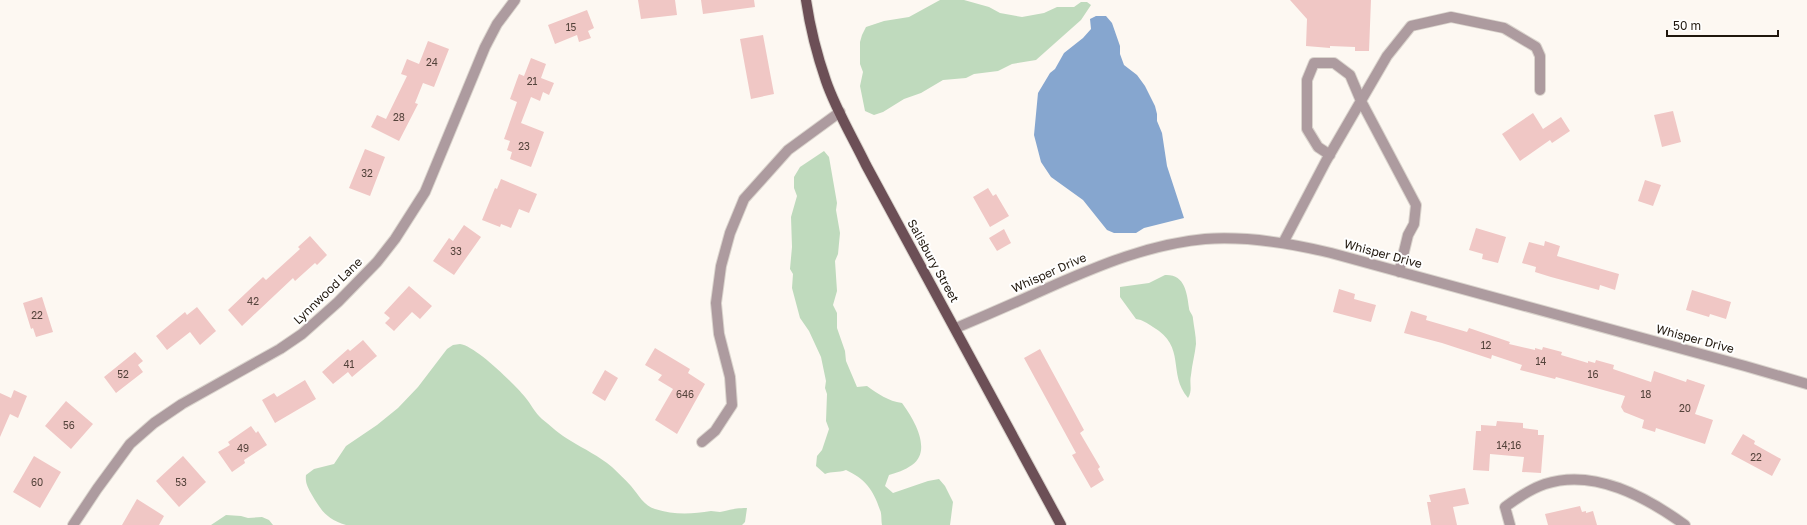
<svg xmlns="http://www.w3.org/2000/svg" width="1807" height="525" viewBox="0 0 1807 525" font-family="'Golos Text',sans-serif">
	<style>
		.green { fill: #bfdabd }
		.water { fill: #86a6cf }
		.building { fill: #f0c7c5 }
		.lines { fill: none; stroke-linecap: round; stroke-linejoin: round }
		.minor-casing { stroke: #dad4cd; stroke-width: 12 }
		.major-casing { stroke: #dad4cd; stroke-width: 12 }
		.minor { stroke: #ad9b9f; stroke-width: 10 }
		.major { stroke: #6c4f56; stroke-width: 10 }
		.labels { text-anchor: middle; stroke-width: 4; stroke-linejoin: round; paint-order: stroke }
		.number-label { font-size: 10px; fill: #54433b }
		.street-label { font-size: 12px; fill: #20170d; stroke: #fff }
	</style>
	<rect width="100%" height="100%" fill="#fdf8f2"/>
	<!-- green -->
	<path class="green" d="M940 0H964L989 7 1000 13 1022 17 1044 13 1057 7H1074L1081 2H1087L1091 5 1081 20 1036 60 1012 64 998 71 974 74 966 78 943 80 921 93 904 99 883 112 874 115 865 111 860 86 863 72 860 64V42L862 35 866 27 884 21 909 17Z
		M824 151 829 157 837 203 836 210 840 233 838 254 835 261 837 291 833 305 837 313V328L845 351 846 361 857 387 867 386C878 394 888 401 902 403 913 418 933 450 912 465 905 470 896 473 889 475L885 486 893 493 928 481 939 479 945 486 953 502 950 525H882C881 520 882 514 880 510 873 489 865 479 846 470 838 473 832 471 825 474L816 466 817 456 822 450 829 429 826 421 827 394 825 388 826 381 821 357 809 331 800 318 792 288 793 274 790 269 792 247 791 217 797 196 794 188V177L800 167Z
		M1165 275C1185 274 1187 293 1189 308 1189 312 1193 314 1193 319 1194 327 1196 336 1196 344 1195 354 1192 364 1191 375 1189 384 1193 390 1188 398 1167 373 1187 347 1153 327 1147 323 1143 320 1136 319L1120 297V287L1149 283Z
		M460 344C476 346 514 384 525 397 531 404 535 413 542 419 551 426 560 435 571 441 584 449 599 456 612 467 618 473 625 479 631 486 638 494 644 506 655 509 674 515 692 514 711 511 714 511 717 512 720 512 731 510 734 508 747 508L745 522 742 525H346C327 519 322 512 312 495 308 488 305 483 306 475L314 469 334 464 346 446 377 425 398 408 418 387 447 349 453 345Z
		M226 515 241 516 248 518 262 517 269 520 273 525H211Z"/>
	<!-- water -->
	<path class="water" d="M1096 16H1106L1112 23 1120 46V54L1124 65 1137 75 1145 86 1155 106 1157 114V121L1162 133 1167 166 1184 218 1144 228 1136 233H1114L1107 230 1083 200 1051 177 1041 162 1034 135 1038 93 1050 73 1055 69 1064 53 1083 38 1091 29 1090 19Z"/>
	<!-- building -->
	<path class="building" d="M638 0H675L677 15 641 19Z
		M701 0H754L755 7 703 14Z
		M1290 0H1371L1369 51H1355V47L1330 46V48L1306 46 1307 19Z
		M587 10 594 28 588 31 591 38 579 42 577 35 555 44 548 25Z
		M763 35 774 94 751 99 740 39Z
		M428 41 449 49 434 87 423 83 415 103 418 104 399 141 371 127 377 115 386 119 407 76 401 74 407 59 419 64Z
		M531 58 546 64 541 78 554 83 549 95 543 92 540 101 531 97 521 123 544 132 531 167 510 159 512 152 507 150 510 141 504 139 517 102 510 99 519 74 524 76Z
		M1673 111 1681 142 1662 147 1654 115Z
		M1533 113 1543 129 1561 117 1570 131 1552 143 1550 140 1520 161 1502 134Z
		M365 149 385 157 370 196 349 188Z
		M501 179 537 194 529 213 519 209 511 228 501 224 500 227 482 220 495 188 497 189Z
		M1645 180 1661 185 1653 206 1638 201Z
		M988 188 993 196 996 194 1009 216 990 227 973 197Z
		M464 225 481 237 454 275 433 261 449 238 453 241Z
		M1476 228 1506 237 1498 263 1482 259 1483 254 1469 250Z
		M1004 229 1011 243 997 251 989 238Z
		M310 236 327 255 317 265 315 263 295 281 293 278 242 326 228 310 263 277 266 280 300 249 298 247Z
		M1545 241 1560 246 1557 256 1619 274 1615 290 1600 285 1599 290 1551 277 1535 272 1536 267 1522 263 1529 242 1544 246Z
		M409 286 432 306 420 319 412 312 394 331 385 323 390 318 384 313Z
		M1339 289 1355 294 1354 299 1376 305 1371 322 1333 312Z
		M1692 290 1731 302 1726 319 1710 314 1709 317 1686 310Z
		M42 297 53 332 36 337 33 328 31 329 23 303Z
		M197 307 216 331 200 345 190 332 167 350 156 336 185 312 187 315Z
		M1411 311 1427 316 1426 320 1467 332 1469 328 1510 342 1509 344 1535 350V348L1542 350 1543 347 1562 352 1561 355 1588 363V361L1595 363 1596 360 1614 365 1613 369 1651 382 1654 371 1686 382 1687 379 1705 385 1695 414 1713 420 1705 444 1656 428 1655 432 1642 428 1644 420 1624 412 1621 407 1625 396 1556 377 1555 379 1520 370 1522 365 1492 355 1491 359 1442 343 1404 333Z
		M363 340 377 356 352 377 348 372 333 384 322 372 348 349 350 351Z
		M655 348 690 369 688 373 705 384 677 434 655 420 673 389 658 380 662 375 645 365Z
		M1040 349 1084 430 1080 433 1100 467 1098 469 1104 480 1091 488 1072 455 1076 453 1024 358Z
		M135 352 143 361 138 365 143 372 116 393 104 377Z
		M605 370 618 378 605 401 592 393Z
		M305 380 316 399 275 423 262 400 274 393 277 397Z
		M14 390 27 396 18 418 10 414 0 437V393L11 398Z
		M66 401 93 424 71 449 45 426Z
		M1497 421 1523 423V428L1538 430V435H1544L1541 473 1522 472 1524 457 1490 454 1489 471 1473 470 1476 431H1481V425L1496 426Z
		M251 426 256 433 258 431 267 445 244 460 245 463 232 472 218 452 230 445 228 442Z
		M1743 434 1755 441 1754 444 1781 459 1772 476 1731 454Z
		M34 456 61 472 40 508 13 492Z
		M183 456 206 482 179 507 156 481Z
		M1465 488 1469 504 1453 507 1457 525H1431L1427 502H1431L1429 495Z
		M137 499 164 516 159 525H122Z
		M1580 506 1582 512 1586 511V513L1593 511 1597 525H1548L1545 514Z"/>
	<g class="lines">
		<defs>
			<path id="minor" d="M1330 155 1318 147 1307 129V80L1314 63H1334L1350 75 1361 101 1416 205 1414 224 1408 235 1399 272
				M1283 243 1326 161 1387 56 1411 26 1451 17 1504 28 1536 47 1540 56V90
				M956 328C987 315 1019 301 1050 287 1100 265 1150 244 1205 239 1248 236 1290 243 1331 253L1745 366 1807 384
				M702 442 715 431 732 405 730 377 719 334 716 303 721 266 730 233 744 199 788 150 840 112
				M73 525 97 489 130 444 154 423 182 404 280 349 302 334 338 302 377 262 395 239 425 192 485 47 497 24 515 0
				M1510 525 1505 507C1517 498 1530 489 1545 484 1594 468 1646 497 1685 525"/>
			<path id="major" d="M806 0C810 27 817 55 826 81 836 110 853 138 866 165L1061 525"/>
		</defs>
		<!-- minor casing -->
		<use href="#minor" class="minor-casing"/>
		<!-- major casing -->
		<use href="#major" class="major-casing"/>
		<!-- minor -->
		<use href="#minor" class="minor"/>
		<!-- major -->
		<use href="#major" class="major"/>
	</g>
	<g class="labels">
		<!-- number labels -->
		<g class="number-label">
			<text x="571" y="31">15</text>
			<text x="432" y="66">24</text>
			<text x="532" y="85">21</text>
			<text x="399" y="121">28</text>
			<text x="524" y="150">23</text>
			<text x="367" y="177">32</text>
			<text x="456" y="255">33</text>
			<text x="253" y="305">42</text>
			<text x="37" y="319">22</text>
			<text x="1486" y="349">12</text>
			<text x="1541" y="365">14</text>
			<text x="349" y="368">41</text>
			<text x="123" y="378">52</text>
			<text x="1593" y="378">16</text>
			<text x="685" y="398">646</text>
			<text x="1646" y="398">18</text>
			<text x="1685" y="412">20</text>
			<text x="69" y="429">56</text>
			<text x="1509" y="449">14;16</text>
			<text x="243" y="452">49</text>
			<text x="1756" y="461">22</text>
			<text x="37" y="486">60</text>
			<text x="181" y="486">53</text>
		</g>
		<!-- street labels -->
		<g class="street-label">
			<text transform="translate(1383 254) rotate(15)" y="4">Whisper Drive</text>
			<text transform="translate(933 261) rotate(61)" y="4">Salisbury Street</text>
			<text transform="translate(1049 273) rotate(-24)" y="4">Whisper Drive</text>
			<text transform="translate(328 291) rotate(-44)" y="4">Lynnwood Lane</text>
			<text transform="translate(1695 339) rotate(15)" y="4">Whisper Drive</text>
		</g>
	</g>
	<!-- scale -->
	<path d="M1667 30v6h111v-6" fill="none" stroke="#20170d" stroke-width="2"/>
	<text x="1673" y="30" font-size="12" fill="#20170d" stroke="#ffffff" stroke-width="3" paint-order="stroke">50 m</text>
</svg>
